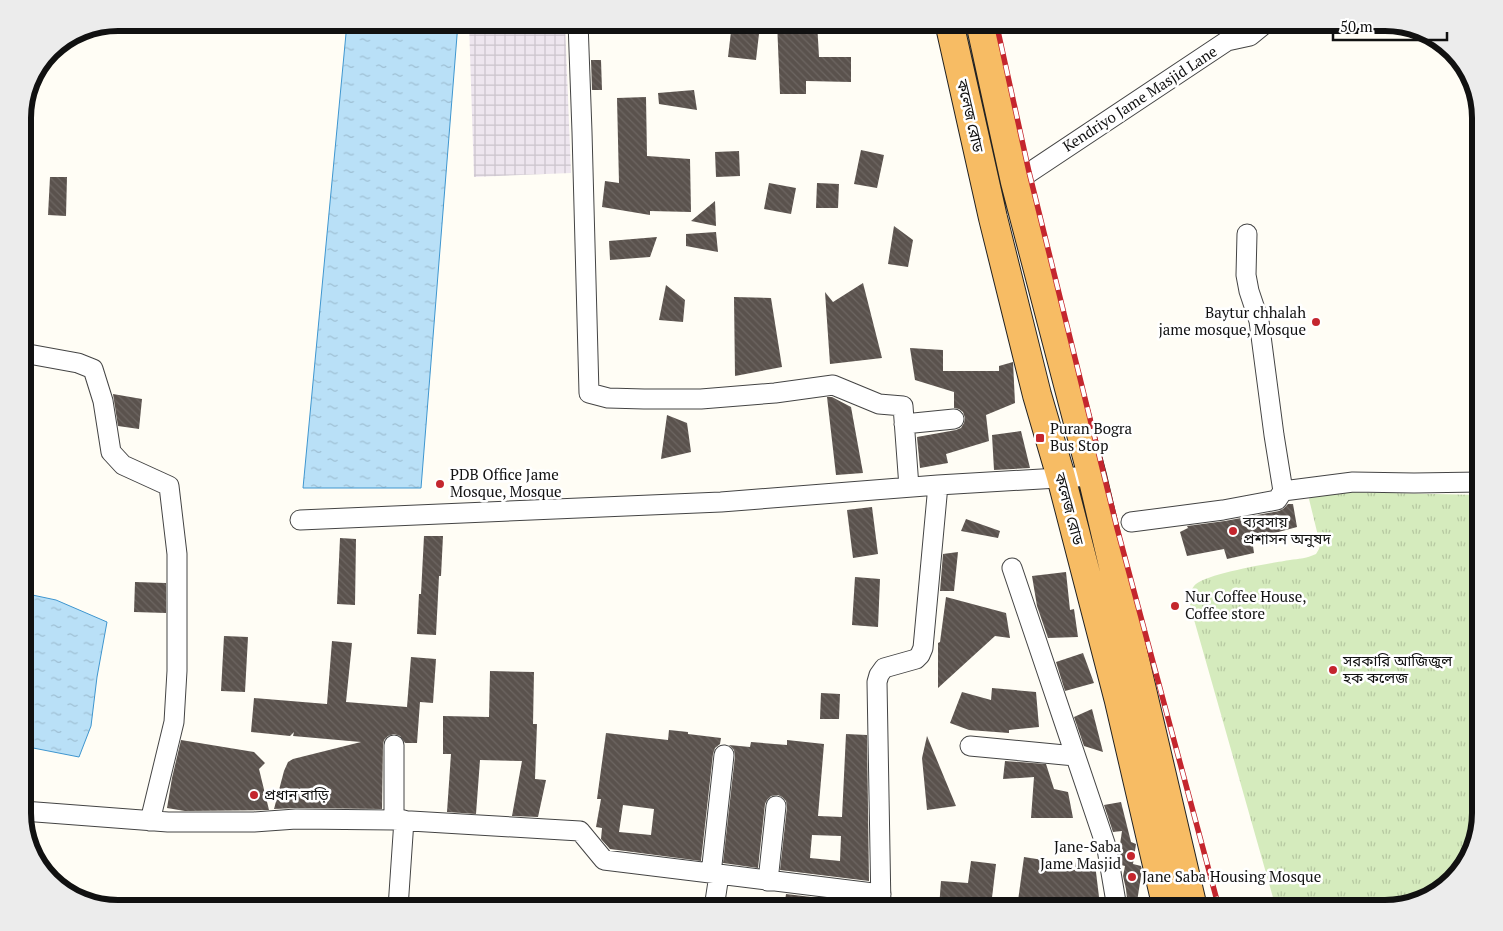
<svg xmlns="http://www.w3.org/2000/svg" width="1503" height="931" viewBox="0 0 1503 931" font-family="'PT Serif','Noto Sans Bengali',serif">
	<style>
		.industrial { fill: url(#industrial-grid) }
		.grass { fill: url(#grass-tufts) }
		.water { fill: url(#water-ripples); stroke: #3f96cf }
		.building { fill: url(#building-back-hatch); fill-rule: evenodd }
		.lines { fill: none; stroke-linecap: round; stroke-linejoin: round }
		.minor-casing { stroke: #444; stroke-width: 21 }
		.trunk-casing { stroke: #222; stroke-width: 30 }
		.minor { stroke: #fff; stroke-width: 19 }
		.trunk { stroke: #f7bc64; stroke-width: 28 }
		.rail-casing { stroke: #c4262e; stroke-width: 5.5 }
		.rail { stroke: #fff; stroke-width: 4; stroke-dasharray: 11; stroke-linecap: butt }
		.poi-dot { fill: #c4262e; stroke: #fff; stroke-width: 2 }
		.labels { text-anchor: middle; stroke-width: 5; stroke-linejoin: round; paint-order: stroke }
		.street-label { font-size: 15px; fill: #111; stroke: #fff }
		.poi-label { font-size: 15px; fill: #111; stroke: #fff; text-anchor: start }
		.rim { fill: none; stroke: #111; stroke-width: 6 }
	</style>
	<defs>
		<pattern id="industrial-grid" width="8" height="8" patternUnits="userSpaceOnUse" patternTransform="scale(1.25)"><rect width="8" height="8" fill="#eee6ef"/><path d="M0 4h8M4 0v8" fill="none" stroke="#cbc4cc"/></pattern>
		<pattern id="grass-tufts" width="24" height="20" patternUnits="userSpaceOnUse" patternTransform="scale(1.25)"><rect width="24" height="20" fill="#d5ebbd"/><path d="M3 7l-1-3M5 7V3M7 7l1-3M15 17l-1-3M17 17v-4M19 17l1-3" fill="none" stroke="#b6c8a1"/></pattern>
		<pattern id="water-ripples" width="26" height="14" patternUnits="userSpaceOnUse" patternTransform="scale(1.25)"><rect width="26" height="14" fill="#b9e0f7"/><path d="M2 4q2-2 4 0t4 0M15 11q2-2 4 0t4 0" fill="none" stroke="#9ebfd3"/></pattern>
		<pattern id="building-back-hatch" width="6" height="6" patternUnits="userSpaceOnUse" patternTransform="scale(1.25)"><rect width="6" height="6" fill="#5a524d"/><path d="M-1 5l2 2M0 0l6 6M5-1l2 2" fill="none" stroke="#6d6662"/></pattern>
	</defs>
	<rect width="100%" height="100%" fill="#fffdf5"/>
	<!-- industrial -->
	<path class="industrial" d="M469 23H565L571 173 474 177Z"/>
	<!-- grass -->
	<path class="grass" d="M1344 492 1480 495V813L1465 866 1432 896 1385 908H1276L1193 616C1190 606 1187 595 1194 586 1203 574 1272 563 1290 560 1298 559 1308 558 1316 554L1319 549 1320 544 1309 499 1310 497Z"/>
	<!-- water -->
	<path class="water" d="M347 23H458L421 488H303Z
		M23 593 56 600 107 622 97 677 91 726 79 757 23 746Z"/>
	<!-- building -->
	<path class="building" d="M777 22H817L819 57H851V82L806 81V94H780Z
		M732 23 760 25 756 60 728 57Z
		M591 60H601L602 90H592Z
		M694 90 697 110 659 104 658 93Z
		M646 97 647 156 690 159 691 212 650 211V215L602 207 605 181 619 183 617 98Z
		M861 150 884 155 877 188 854 184Z
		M739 151 740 176 716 177 715 152Z
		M50 177H67L66 216 48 215Z
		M769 183 796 188 791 214 764 209Z
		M817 183 839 184 838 208H816Z
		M715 201 716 226 691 221Z
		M894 226 913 240 908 267 888 264Z
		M716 232 718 252 686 246V234Z
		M657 237 650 257 610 260 609 241Z
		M863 283 882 358 830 364 825 292 833 302Z
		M666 285 685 300 683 322 659 320Z
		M734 297 771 298 782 367 735 376Z
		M910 348 943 350V371H999V366L1013 362 1015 403 986 415 989 441 946 454 948 463 920 468 917 437 956 430 961 428 964 423 965 418 963 412 959 409 954 408V392L915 380Z
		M113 394 142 399 139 429 118 426Z
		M827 397H832L851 407 863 473 836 475Z
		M667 415 687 423 691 452 661 459Z
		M1021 431 1030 468 994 470 992 435Z
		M1288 504H1293L1297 527 1252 539 1254 553 1227 559 1224 549 1187 556 1180 532 1188 528 1187 526 1225 521 1279 511 1283 509Z
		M872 507 878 554 853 558 847 510Z
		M966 519 1000 531 998 538 961 531Z
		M424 536H443L441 576H439L436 635 417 634 419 594H421Z
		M340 538 356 539 355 605 337 604Z
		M958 552 954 591H940L943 554Z
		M1066 572 1070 610 1074 609 1078 637 1048 638 1037 606 1032 576Z
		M855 577 880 579 878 627 852 625Z
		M135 582 166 583V613L134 612Z
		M946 597 1006 613 1010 638 995 636 938 688V643L940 642Z
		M224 636 248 637 245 692 221 691Z
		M332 641 352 643 346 702 407 707 411 657 436 659 433 703 420 702 417 743H405L400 736 394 734 388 736 384 740 383 745 382 809 296 808 274 809 284 771 288 762 293 759 361 742 293 736 294 732 290 736 251 732 254 698 327 704Z
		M1083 653 1094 683 1065 691 1056 662Z
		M490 671 534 672 533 724H537L535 779 546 780 538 817 512 816 522 761 480 760 476 814 447 812 451 754H443V716L489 717Z
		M992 688 1036 692 1039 727 1009 730V733L969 730 950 723 962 692 991 700Z
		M821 693 840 694 839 719H820Z
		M1092 709 1103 752 1084 746 1074 717Z
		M669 730 688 732V734L721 738 720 744 715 748 713 754 701 861 610 849 601 839 602 828 596 827 601 799H597L606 733 668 740ZM623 805 654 809 651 835 619 832Z
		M846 734 867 735 869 881 780 870 787 807 786 801 782 797 778 795 771 796 767 800 765 804 758 868 723 863 735 756 734 750 729 745 750 747 751 742 787 745V740L824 744 818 816 842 817ZM812 835 841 836 840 861 810 858Z
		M927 736 956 806 927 810 922 758Z
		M181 740 254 752 265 763 259 769 269 810 185 811 167 808 172 778Z
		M1005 761 1046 764 1054 789 1068 792 1073 818H1031L1034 777 1003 779Z
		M1121 802 1131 842 1136 844 1133 864 1141 866 1142 870 1136 908H1128L1126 889 1123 876 1125 866 1121 865 1119 851 1122 831 1113 832 1104 805Z
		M1024 857 1043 860V864L1075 870 1076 862 1095 864 1100 905 1065 900 1064 907 1046 904 1045 908H1017Z
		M971 861 996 864 991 906 962 902V908H939L941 881 968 883Z
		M786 894 870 904V908L840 907V908H784Z"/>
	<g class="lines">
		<defs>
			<path id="minor" d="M578 22 582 132 589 393 608 398 644 399H701L775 393 833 385 879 404 903 406 909 487
				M1015 182 1227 41 1250 36 1267 22
				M1247 234 1246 275 1249 291 1259 321 1274 435 1283 491
				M23 353 78 363 93 369 103 401 111 452 123 465 169 486 177 554V671L174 722 150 821
				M904 424 954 419
				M300 520 721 502 938 485 1092 476
				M1131 522 1223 510 1277 500 1283 491 1353 482 1414 483 1480 482
				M1012 568 1107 849 1117 908
				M970 746 1075 756
				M23 811 168 822H254L296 819 394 820 563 830 580 831 604 860 881 894
				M394 820V745
				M711 874 724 755
				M768 881 776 806
				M398 908 404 820
				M714 908 719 875
				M881 908 877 682 879 675 884 668 916 659 920 655 923 648 938 485"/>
			<path id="trunk" d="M949 22 993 218 1037 395 1061 477 1119 701 1167 908
				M980 22 1015 182 1092 476 1193 908"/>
		</defs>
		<!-- minor casing -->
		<use href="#minor" class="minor-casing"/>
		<!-- trunk casing -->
		<use href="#trunk" class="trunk-casing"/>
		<!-- minor -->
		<use href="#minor" class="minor"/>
		<!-- trunk -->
		<use href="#trunk" class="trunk"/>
		<defs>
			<path id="rail" d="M996 22 1029 172 1117 528 1219 908"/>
		</defs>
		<!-- rail casing -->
		<use href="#rail" class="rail-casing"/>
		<!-- rail -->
		<use href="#rail" class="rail"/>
	</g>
	<!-- markers -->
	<g class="poi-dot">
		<circle cx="1316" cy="322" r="5"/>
		<rect x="1035" y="433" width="10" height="10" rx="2.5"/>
		<circle cx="440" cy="484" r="5"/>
		<circle cx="1233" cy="531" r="5"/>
		<circle cx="1175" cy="606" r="5"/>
		<circle cx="1333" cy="670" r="5"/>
		<circle cx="254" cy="795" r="5"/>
		<circle cx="1131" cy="856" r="5"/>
		<circle cx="1132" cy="877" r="5"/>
	</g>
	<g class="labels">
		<!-- street labels -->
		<g class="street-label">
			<text transform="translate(1140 99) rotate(-33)" y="5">Kendriyo Jame Masjid Lane</text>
			<text transform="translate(970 116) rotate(77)" y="5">কলেজ রোড</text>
			<text transform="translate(1069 509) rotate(75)" y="5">কলেজ রোড</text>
		</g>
		<!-- poi labels -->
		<g class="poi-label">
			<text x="1306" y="318" text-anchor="end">Baytur chhalah<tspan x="1306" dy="17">jame mosque, Mosque</tspan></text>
			<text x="1050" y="434">Puran Bogra<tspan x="1050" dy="17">Bus Stop</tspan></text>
			<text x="450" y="480">PDB Office Jame<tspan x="450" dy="17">Mosque, Mosque</tspan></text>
			<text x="1243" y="527">ব্যবসায়<tspan x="1243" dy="17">প্রশাসন অনুষদ</tspan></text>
			<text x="1185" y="602">Nur Coffee House,<tspan x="1185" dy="17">Coffee store</tspan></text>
			<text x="1343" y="666">সরকারি আজিজুল<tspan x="1343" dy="17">হক কলেজ</tspan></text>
			<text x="264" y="800">প্রধান বাড়ি</text>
			<text x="1121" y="852" text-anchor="end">Jane-Saba<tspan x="1121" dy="17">Jame Masjid</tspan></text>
			<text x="1142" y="882">Jane Saba Housing Mosque</text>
		</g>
	</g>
	<!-- crop -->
	<path d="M0 0H1503V931H0ZM118 31H1385A87 87 0 0 1 1472 118V813A87 87 0 0 1 1385 900H118A87 87 0 0 1 31 813V118A87 87 0 0 1 118 31Z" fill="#ececec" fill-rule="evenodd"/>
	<path class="rim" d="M118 31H1385A87 87 0 0 1 1472 118V813A87 87 0 0 1 1385 900H118A87 87 0 0 1 31 813V118A87 87 0 0 1 118 31Z"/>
	<!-- scale -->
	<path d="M1333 32v8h114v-8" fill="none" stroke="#111111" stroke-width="2.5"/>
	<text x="1340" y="32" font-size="15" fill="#111111" stroke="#ffffff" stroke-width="4" paint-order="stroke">50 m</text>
</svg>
